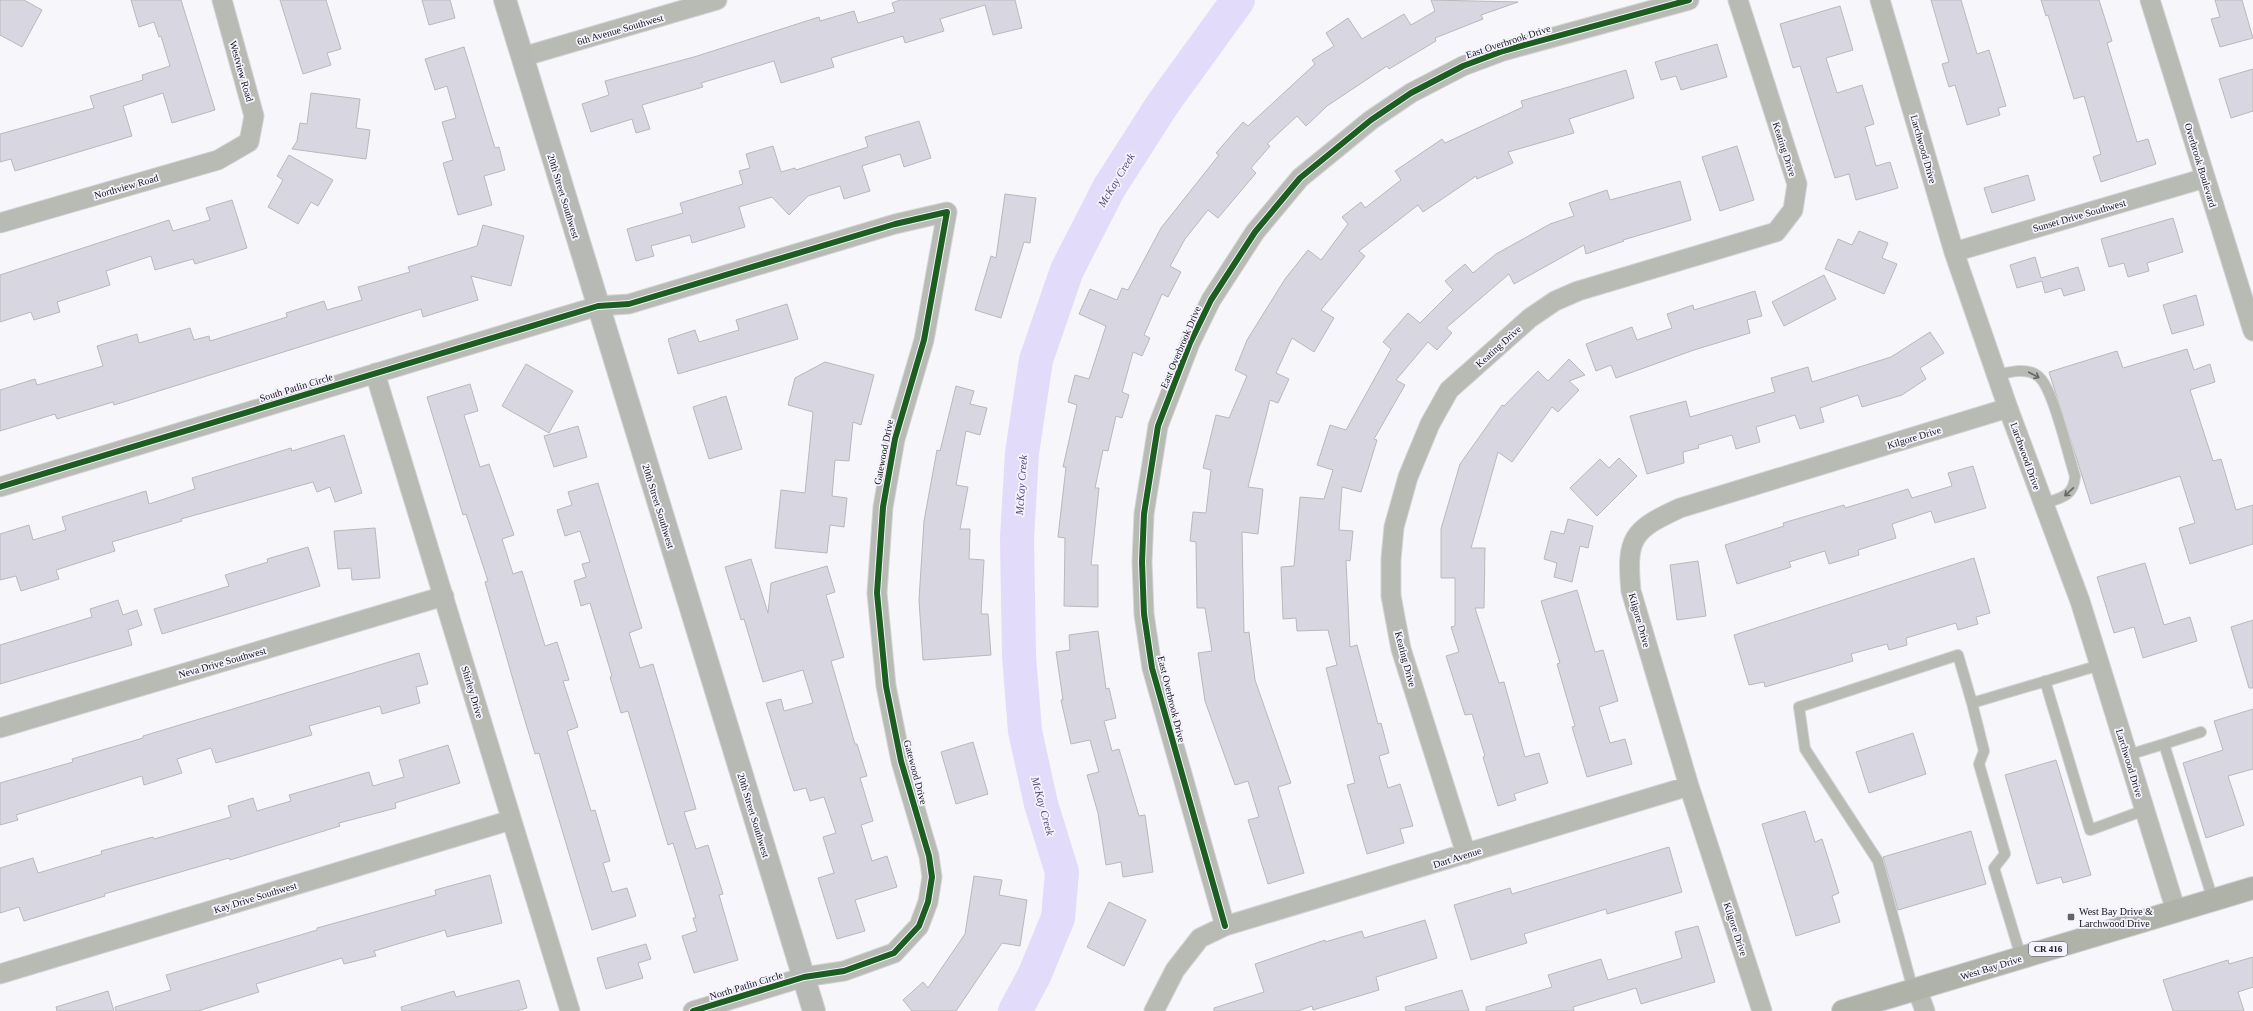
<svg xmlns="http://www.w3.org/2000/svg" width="2253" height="1011" viewBox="0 0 2253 1011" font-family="Georgia,serif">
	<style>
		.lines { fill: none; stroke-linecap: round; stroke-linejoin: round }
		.river { stroke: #e2dbfa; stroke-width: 34 }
		.building { fill: #d8d6e0; stroke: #b9b8bd }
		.lane-casing { stroke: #d3d3d6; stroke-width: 12 }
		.street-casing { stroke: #d3d3d6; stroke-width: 21 }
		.secondary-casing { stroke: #d3d3d6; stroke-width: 24 }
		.primary-casing { stroke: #d3d3d6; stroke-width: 24 }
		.lane { stroke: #b8bab4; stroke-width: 10 }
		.street { stroke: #b8bab4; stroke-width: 19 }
		.secondary { stroke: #b7bab4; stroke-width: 22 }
		.primary { stroke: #afb2a9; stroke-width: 22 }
		.cycleway-casing { stroke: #f5f3fe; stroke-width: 8 }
		.cycleway { stroke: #1b5e20; stroke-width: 6 }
		.oneway { stroke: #666 }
		.poi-dot { fill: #636267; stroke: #f5f3fe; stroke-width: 1.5 }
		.labels { text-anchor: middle; stroke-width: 3.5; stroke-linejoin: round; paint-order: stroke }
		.shield { fill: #f5f3fe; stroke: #58565d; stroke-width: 1 }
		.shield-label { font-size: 9px; font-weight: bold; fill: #141318 }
		.street-label { font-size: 10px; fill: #141318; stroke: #f5f3fe }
		.poi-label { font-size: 10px; fill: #141318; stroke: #f5f3fe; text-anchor: start }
		.water-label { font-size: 11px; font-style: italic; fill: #56457c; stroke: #f5f3fe }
	</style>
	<rect width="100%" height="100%" fill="#f6f6fb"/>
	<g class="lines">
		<!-- river -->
		<path class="river" d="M1015 1011 1034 976 1058 918 1062 872 1041 804 1025 731 1019 656 1017 538 1022 453 1036 360 1067 270 1109 188 1162 105 1238 0"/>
	</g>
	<!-- building -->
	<path class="building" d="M0 0H24L42 10 22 47 0 35Z
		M131 0H181L215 110 172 123 163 93 123 106 132 136 15 171 11 159 0 162V134L94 108 90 96 143 80 142 75 170 66 161 36 159 37 154 22 139 27Z
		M280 0H326L341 49 327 53 331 65 303 74Z
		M422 0H450L455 18 429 25Z
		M900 0H1015L1022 28 993 35 985 5 940 19 944 31 905 43 903 36 831 58 834 67 781 83 774 61 701 83 703 87 642 105 650 129 636 133 632 119 591 132 582 104 609 95 605 81 694 57 819 17 820 21 854 11 858 23 895 12 892 3Z
		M1431 0 1518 2 1481 15 1483 19 1435 38 1436 41 1389 69 1387 66 1327 106 1306 126 1297 116 1267 144 1270 146 1251 168 1256 173 1218 218 1208 210 1185 239 1170 266 1181 272 1168 297 1162 294 1144 335 1150 338 1142 356 1133 352 1122 392 1129 395 1122 418 1116 416 1108 451 1103 450 1095 488H1099L1091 565H1098V607L1064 606 1065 538 1058 537 1066 467H1063L1077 405 1068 402 1075 375 1089 379 1106 326 1079 314 1090 289 1117 300 1122 288 1128 290 1161 228 1219 155 1216 153 1243 122 1248 126 1315 64 1312 60 1334 46 1326 33 1348 18 1362 39 1404 14 1411 25 1435 11Z
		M1931 0H1961L1977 54 1989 50 2006 106 1998 108 2000 115 1967 125 1955 85 1949 87 1942 64 1949 62Z
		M2041 0H2099L2112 41 2107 43 2137 142 2148 139 2156 164 2101 182 2093 157 2101 154 2084 96 2074 99 2048 15 2046 16Z
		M2215 0H2242L2253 38 2220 47 2211 19 2220 17Z
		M1840 6 1853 50 1826 58 1837 93 1862 85 1874 124 1865 127 1876 166 1890 162 1898 188 1856 200 1849 174 1835 178 1800 66 1793 68 1780 24Z
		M1717 44 1727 77 1681 90 1676 76 1661 80 1655 62Z
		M464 47 495 148 499 147 505 170 484 176 492 205 458 215 443 163 453 160 442 122 456 118 447 86 435 90 425 59Z
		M2253 69V111L2231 118 2219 79Z
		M1626 70 1634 98 1569 119 1574 133 1508 152 1513 163 1477 179 1476 176 1423 212 1418 205 1359 251 1365 256 1321 310 1334 318 1314 352 1292 338 1276 373 1289 379 1278 403 1270 400 1248 487 1263 489 1258 534 1242 532 1244 633 1249 632 1255 680 1291 783 1278 787 1304 873 1268 884 1248 820 1259 817 1248 781 1235 785 1205 701 1198 653 1212 651 1205 608H1197L1196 542 1190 541 1193 512 1206 513 1211 470 1203 468 1216 415 1229 418 1247 376 1235 370 1247 340 1285 279 1308 250 1321 260 1348 224 1342 217 1361 202 1365 208 1401 180 1395 171 1442 139 1445 143 1523 107 1521 101Z
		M311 93 360 99 356 128 370 130 366 159 292 149 297 141 300 123 307 124Z
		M919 121 931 158 904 167 900 154 862 166 870 191 844 199 840 186 808 196 789 215 772 197 739 207 745 227 692 243 690 235 651 246 654 256 636 261 627 229 683 213 680 203 743 184 739 171 750 168 746 154 773 146 781 172 795 168 796 170 868 147 865 137Z
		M1737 146 1754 200 1720 211 1702 157Z
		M289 155 333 180 318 206 311 202 298 224 268 207 283 180 277 176Z
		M2028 175 2035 200 1992 213 1984 188Z
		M1680 181 1691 220 1623 240 1624 241 1586 254 1584 245 1514 284 1509 274 1446 328 1452 333 1437 350 1428 342 1396 380 1405 385 1374 439 1377 440 1361 492 1342 487 1339 530 1353 531 1350 561 1346 560 1350 647 1357 645 1378 724 1381 723 1389 753 1379 756 1388 788 1400 784 1413 826 1400 829 1404 843 1367 854 1347 785 1355 783 1326 668 1337 665 1328 630 1297 631 1296 618 1283 619 1281 567 1294 566 1300 497 1324 499 1333 470 1317 465 1330 425 1346 430 1391 349 1383 342 1408 313 1420 323 1453 290 1445 281 1465 264 1473 273 1496 254 1550 224 1574 216 1569 203 1607 190 1610 200Z
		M1005 194 1036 198 1030 243 1024 242 1001 318 975 310 991 256 996 258Z
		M232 200 247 248 195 264 193 259 155 270 151 256 106 271 110 285 57 302 60 312 34 320 31 312 0 322V275L169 220 173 231 210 220 206 208Z
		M2173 218 2183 252 2147 263 2149 271 2128 277 2124 263 2109 267 2101 239Z
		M483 225 524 236 511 286 471 276 478 300 423 317 421 309 114 405 113 402 57 419 55 414 0 431V390L35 379 37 385 103 366 97 346 137 334 139 343 190 328 194 340 209 336 210 341 287 317 286 313 324 301 327 310 362 300 358 287 410 272 408 267 477 246Z
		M1859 231 1888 243 1882 258 1897 264 1884 294 1825 269 1838 239 1852 245Z
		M2035 257 2041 278 2078 267 2085 290 2064 296 2061 288 2045 293 2042 281 2017 288 2010 265Z
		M1824 275 1836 299 1784 326 1772 302Z
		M1755 291 1762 316 1747 320 1750 333 1694 350 1616 378 1611 365 1596 371 1586 344 1632 327 1637 340 1672 328 1667 314 1693 305 1694 310Z
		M2196 295 2204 325 2172 334 2163 305Z
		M787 304 798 339 678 374 668 339 695 330 699 342 739 330 736 320Z
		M1930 332 1944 353 1920 368 1926 379 1902 395 1862 407 1858 395 1820 408 1824 422 1800 429 1795 415 1756 427 1760 442 1736 449 1732 435 1698 445 1699 448 1683 452 1684 463 1647 474 1630 416 1686 401 1690 417 1775 392 1771 378 1808 367 1812 382 1891 357Z
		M2187 349 2194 370 2210 364 2215 382 2190 390 2213 461 2221 459 2236 510 2253 505V544L2190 564 2179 528 2195 523 2180 476 2091 504 2049 372 2117 351 2123 368Z
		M1569 359 1585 375 1569 381 1579 390 1558 412 1552 407 1512 462 1498 452 1471 548H1485L1484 608H1475L1499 683 1504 682 1525 757 1539 753 1548 783 1514 794 1516 800 1498 806 1483 757 1485 756 1472 714 1465 715 1446 656 1459 652 1451 627 1455 626V578H1441V529L1460 464 1502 405 1504 406 1538 371 1548 381Z
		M825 362 874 375 861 425 853 422 849 461 835 460 832 496 847 498 844 527 830 525 827 553 775 548 781 490 805 493 813 412 788 405 795 378Z
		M526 364 573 391 549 433 502 406Z
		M470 384 478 411 464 415 480 467 489 464 514 535 502 539 513 574 522 571 545 646 557 642 569 680 563 681 578 727 567 731 591 811 595 810 610 861 603 863 612 892 627 888 636 916 592 930 539 753 535 754 520 704 485 582 488 581 466 514 463 515 427 397Z
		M956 386 974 391 970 404 987 408 980 435 966 431 956 485 968 487 960 529H970L969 559 984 560 981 614H988L991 655 923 660 919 600 924 521 937 450 940 451Z
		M726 396 742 449 709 459 693 407Z
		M578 426 587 457 554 467 544 436Z
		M344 435 362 493 335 502 330 487 317 492 313 482 181 519 182 521 112 542 115 551 56 570 59 579 21 591 16 576 0 580V534L29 525 33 540 66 530 62 517 146 491 149 504 195 489 192 478 291 448 292 451Z
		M1619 458 1637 476 1597 516 1570 488 1600 459 1609 468Z
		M1973 466 1986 508 1935 523 1931 511 1892 524 1896 538 1858 550 1859 555 1829 564 1825 551 1789 562 1791 567 1737 584 1725 545 1784 526 1783 523 1844 505 1845 508 1908 489 1912 498 1952 486 1948 473Z
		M598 483 642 628 629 633 640 668 653 664 696 809 684 812 696 849 708 845 723 894 719 895 738 960 694 973 682 936 697 931 693 918H696L673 843 668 845 628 711 621 713 610 677 612 676 590 603 581 606 574 581 586 577 582 564 590 562 580 531 565 536 557 510 572 505 568 492Z
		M1568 519 1593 526 1588 548 1580 546 1572 582 1554 577 1557 563 1544 559 1551 531 1564 534Z
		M375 528 380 578 352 580 351 568 338 569 334 531Z
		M308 547 320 586 162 634 154 609 229 586 225 575 268 562 267 559Z
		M1974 558 1990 613 1976 617 1978 624 1958 630 1956 623 1906 638 1907 645 1889 650 1887 644 1851 654 1853 661 1765 687 1764 682 1749 685 1734 635Z
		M751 559 768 613 771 583 827 566 835 592 826 595 844 657 831 661 855 744H857L867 776 860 778 873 821 861 825 872 861 887 856 897 887 855 900 865 931 837 939 818 878 834 873 823 837 836 833 824 797 810 801 806 788 794 791 766 703 781 699 784 711 813 703 803 670 763 682 744 619 741 620 725 567Z
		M1698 561 1706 616 1677 620 1670 565Z
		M2145 563 2164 625 2190 617 2197 641 2143 658 2134 627 2114 633 2097 577Z
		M1577 590 1595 652 1603 650 1618 701 1599 707 1610 743 1625 739 1632 764 1587 777 1572 727 1575 726 1557 664 1560 663 1541 601Z
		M118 600 123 615 137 610 142 625 128 630 132 645 0 684V645L92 617 90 609Z
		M2253 620V688H2249L2231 627Z
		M1098 631 1106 689 1109 688 1116 718 1104 721 1112 751 1119 749 1139 816 1145 815 1153 872 1123 877 1121 862 1106 865 1098 813 1087 775 1099 772 1090 740 1071 744 1061 700H1063L1056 652 1070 650 1069 635Z
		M419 653 428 684 416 687 420 703 382 714 380 706 309 726 312 735 216 763 211 748 177 759 182 773 144 785 142 776 16 815 18 820 0 825V783L73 762 72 759 143 738V736Z
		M2253 709V769L2228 776 2244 825 2206 838 2183 763 2223 750 2214 721Z
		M1913 733 1926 774 1869 793 1856 752Z
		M973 742 988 794 956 804 941 752Z
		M448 745 460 783 395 803 396 808 339 823 340 826 230 860 229 858 104 894 105 896 24 921 19 907 0 913V868L33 858 38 873 102 854 101 851 153 837 154 839 231 817 228 806 253 798 257 811 291 801 289 795 369 772 373 786 404 777 399 760Z
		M2056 760 2091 875 2063 883 2061 877 2037 884 2005 775Z
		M1805 811 1815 842 1822 839 1839 893 1832 896 1840 922 1796 936 1762 824Z
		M1971 831 1986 884 1898 910 1883 857Z
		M1669 847 1682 892 1607 914 1606 909 1524 934 1527 943 1471 960 1454 905 1510 888 1512 894Z
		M490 875 502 923 447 937 445 930 374 951 376 956 344 964 342 958 256 984 259 992 198 1011H116L115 1007 171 990 166 975 317 930V928L436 895 435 890Z
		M974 876 1002 880 999 895 1027 900 1020 946 1002 943 956 1011H912L903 1000 923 982 928 988 965 934Z
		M1109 902 1146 920 1124 966 1087 947Z
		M1425 920 1437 958 1376 977 1379 990 1313 1010 1312 1006 1298 1011H1214V1008L1264 992 1255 964 1325 940V942L1362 931 1364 938Z
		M1698 926 1715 982 1641 1004 1636 988 1573 1007 1574 1011H1486V1007L1552 987 1548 975 1601 959 1608 980 1682 958 1675 932Z
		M646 944 651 959 638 963 643 978 606 989 597 958Z
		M2253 957V987L2238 992 2244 1011H2173L2163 980 2228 960 2229 964Z
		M519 980 527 1008 516 1011H402L401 1007 454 991 456 997Z
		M1462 990 1469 1011H1406L1405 1007Z
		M108 991 114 1011H57L56 1007Z"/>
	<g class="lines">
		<defs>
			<path id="lane" d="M1997 375C2009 372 2027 367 2038 376 2053 387 2068 455 2075 476 2074 497 2060 498 2043 504
				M2045 681 2090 830 2145 810
				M1972 703 1984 751 1979 764 2005 854 1994 868 2021 957
				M2164 744 2201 732
				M2128 755 2164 744 2213 900
				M1913 990 1878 861 1805 749 1799 707 1958 655 1972 703 2100 665"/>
			<path id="street" d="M1880 0 1954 252 2008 408 2080 601 2176 911
				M2150 0 2253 331
				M522 57 717 0
				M0 223 218 160 249 142 254 116 222 0
				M1954 252 2205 178
				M375 373 570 1011
				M0 487 598 306 629 304 895 224 947 212 924 340 895 439 883 507 877 593 886 686 901 761 929 856 932 877 928 902 919 926 894 953 844 971 804 977 693 1011
				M0 728 444 596
				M1466 854 1401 649 1391 596V559L1394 527 1408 477 1430 424 1449 390 1530 318 1555 301 1578 291 1776 232 1793 210 1797 184 1738 0
				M1225 926 1152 668 1144 614 1142 562 1144 514 1158 426 1190 343 1211 300 1255 232 1300 178 1371 120 1411 93 1463 66 1503 51 1689 0
				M0 974 511 820
				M1917 989 1925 1011
				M1154 1011 1175 970 1200 938 1225 926 1689 786
				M1762 1011 1689 786 1631 591C1626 538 1632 530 1680 508L2008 408"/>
			<path id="secondary" d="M505 0 814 1011"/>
			<path id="primary" d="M1843 1011 2253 888"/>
		</defs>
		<!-- lane casing -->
		<use href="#lane" class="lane-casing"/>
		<!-- street casing -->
		<use href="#street" class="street-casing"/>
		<!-- secondary casing -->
		<use href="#secondary" class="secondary-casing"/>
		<!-- primary casing -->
		<use href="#primary" class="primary-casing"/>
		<!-- lane -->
		<use href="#lane" class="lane"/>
		<!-- street -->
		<use href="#street" class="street"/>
		<!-- secondary -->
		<use href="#secondary" class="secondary"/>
		<!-- primary -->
		<use href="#primary" class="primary"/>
		<defs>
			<path id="cycleway" d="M0 487 598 306 629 304 895 224 947 212 924 340 895 439 883 507 877 593 886 686 901 761 929 856 932 877 928 902 919 926 894 953 844 971 804 977 693 1011
				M1225 926 1152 668 1144 614 1142 562 1144 514 1158 426 1190 343 1211 300 1255 232 1300 178 1371 120 1411 93 1463 66 1503 51 1689 0"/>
		</defs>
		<!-- cycleway casing -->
		<use href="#cycleway" class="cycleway-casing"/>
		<!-- cycleway -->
		<use href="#cycleway" class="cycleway"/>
	</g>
	<!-- one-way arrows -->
	<defs><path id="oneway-shaft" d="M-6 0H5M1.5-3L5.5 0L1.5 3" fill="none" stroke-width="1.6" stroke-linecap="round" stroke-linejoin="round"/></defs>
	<g class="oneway">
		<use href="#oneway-shaft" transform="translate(2034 375) rotate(28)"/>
		<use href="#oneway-shaft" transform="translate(2069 492) rotate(137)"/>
	</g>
	<!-- markers -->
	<rect class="poi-dot" x="2067" y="913" width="8" height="8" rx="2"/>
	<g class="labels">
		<!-- shield labels -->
		<rect class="shield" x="2029" y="942" width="38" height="14" rx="3"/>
		<g class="shield-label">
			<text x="2048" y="952">CR 416</text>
		</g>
		<!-- street labels -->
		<g class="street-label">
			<text transform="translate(620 29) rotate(-16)" y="4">6th Avenue Southwest</text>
			<text transform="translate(1508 41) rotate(-18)" y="4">East Overbrook Drive</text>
			<text transform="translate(242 71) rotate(74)" y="4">Westview Road</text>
			<text transform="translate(1785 149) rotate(72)" y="4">Keating Drive</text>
			<text transform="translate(1924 149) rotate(74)" y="4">Larchwood Drive</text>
			<text transform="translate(2201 165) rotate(73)" y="4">Overbrook Boulevard</text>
			<text transform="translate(126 186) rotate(-16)" y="4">Northview Road</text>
			<text transform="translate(564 196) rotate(73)" y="4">20th Street Southwest</text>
			<text transform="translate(2079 215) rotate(-16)" y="4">Sunset Drive Southwest</text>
			<text transform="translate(1498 346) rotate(-42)" y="4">Keating Drive</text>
			<text transform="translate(1180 347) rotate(-67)" y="4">East Overbrook Drive</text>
			<text transform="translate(296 387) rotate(-17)" y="4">South Patlin Circle</text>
			<text transform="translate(1914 437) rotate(-17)" y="4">Kilgore Drive</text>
			<text transform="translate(883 452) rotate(-79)" y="4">Gatewood Drive</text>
			<text transform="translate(2026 456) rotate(70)" y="4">Larchwood Drive</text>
			<text transform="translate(659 506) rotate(73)" y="4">20th Street Southwest</text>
			<text transform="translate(1640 620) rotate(74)" y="4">Kilgore Drive</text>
			<text transform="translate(1406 659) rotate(75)" y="4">Keating Drive</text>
			<text transform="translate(222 662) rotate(-16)" y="4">Neva Drive Southwest</text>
			<text transform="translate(473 692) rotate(73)" y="4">Shirley Drive</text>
			<text transform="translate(1172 699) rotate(76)" y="4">East Overbrook Drive</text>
			<text transform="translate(2130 763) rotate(73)" y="4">Larchwood Drive</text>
			<text transform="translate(916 772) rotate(75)" y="4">Gatewood Drive</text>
			<text transform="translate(754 815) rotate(73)" y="4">20th Street Southwest</text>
			<text transform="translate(1457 857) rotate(-17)" y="4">Dart Avenue</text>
			<text transform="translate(255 897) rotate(-17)" y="4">Kay Drive Southwest</text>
			<text transform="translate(1736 929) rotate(72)" y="4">Kilgore Drive</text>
			<text transform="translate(1991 967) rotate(-17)" y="4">West Bay Drive</text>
			<text transform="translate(746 985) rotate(-17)" y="4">North Patlin Circle</text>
		</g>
		<!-- poi labels -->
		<g class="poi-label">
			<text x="2079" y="915">West Bay Drive &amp;<tspan x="2079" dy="12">Larchwood Drive</tspan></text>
		</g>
		<!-- water labels -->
		<g class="water-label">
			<text transform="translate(1116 180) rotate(-59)" y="4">McKay Creek</text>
			<text transform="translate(1021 485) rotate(-86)" y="4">McKay Creek</text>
			<text transform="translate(1043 806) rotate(75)" y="4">McKay Creek</text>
		</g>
	</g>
</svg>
